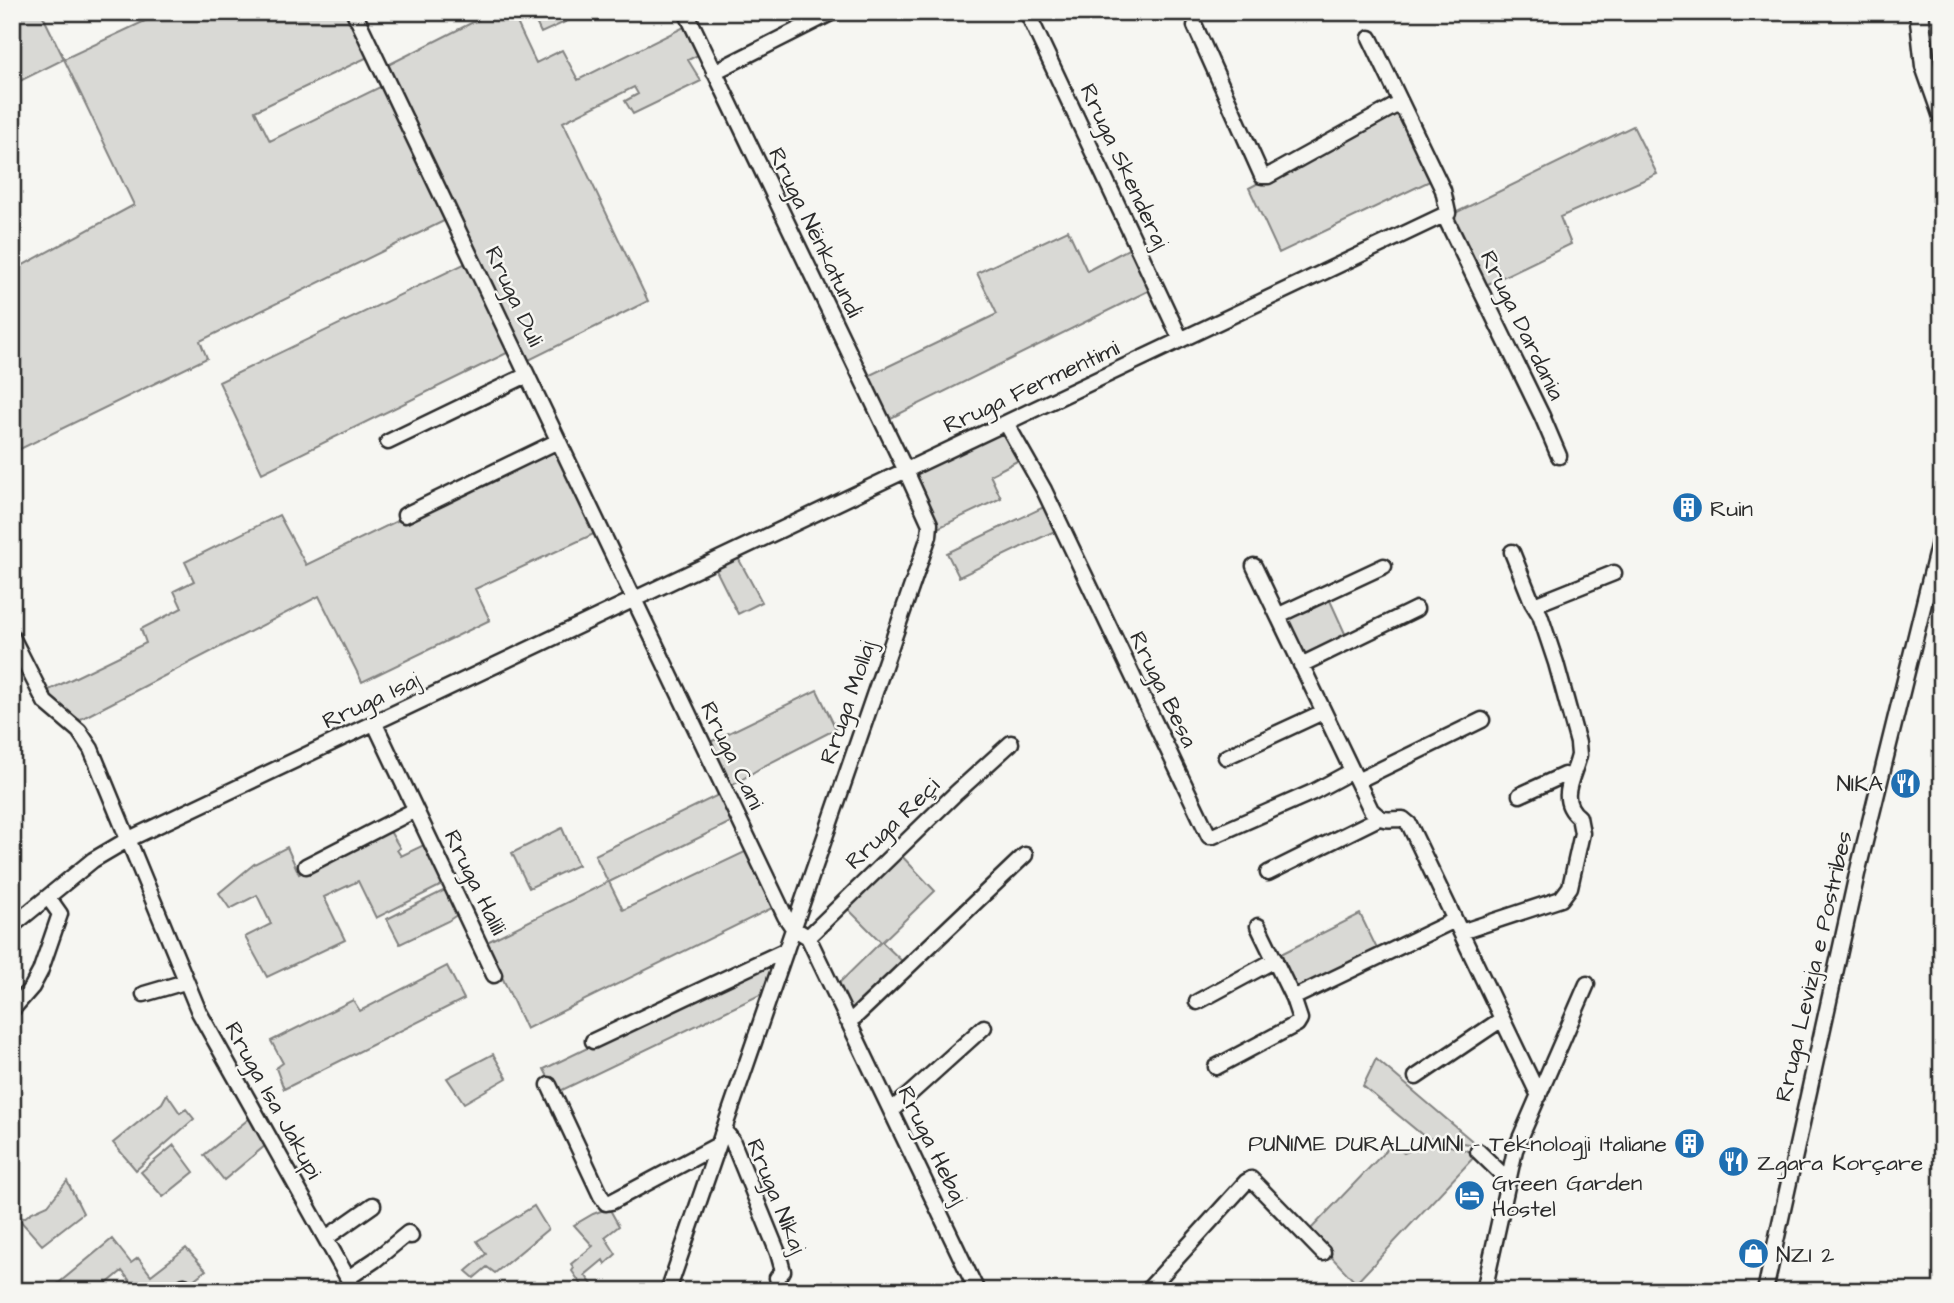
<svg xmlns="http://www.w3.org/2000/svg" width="1954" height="1303" viewBox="0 0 1954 1303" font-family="'Architects Daughter',sans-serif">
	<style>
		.green { fill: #d9d9d5; stroke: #828280; stroke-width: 2 }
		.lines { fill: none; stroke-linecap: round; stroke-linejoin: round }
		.minor-casing { stroke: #2b2b2b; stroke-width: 19 }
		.major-casing { stroke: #2b2b2b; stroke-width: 23 }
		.minor { stroke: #f6f6f2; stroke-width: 14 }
		.major { stroke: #f6f6f2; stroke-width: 18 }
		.labels { text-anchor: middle; stroke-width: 5; stroke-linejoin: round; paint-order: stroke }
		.street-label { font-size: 23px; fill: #2b2b2b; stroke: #f6f6f2 }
		.poi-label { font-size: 23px; fill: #2b2b2b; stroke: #f6f6f2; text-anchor: start }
	</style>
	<rect width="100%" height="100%" fill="#f6f6f2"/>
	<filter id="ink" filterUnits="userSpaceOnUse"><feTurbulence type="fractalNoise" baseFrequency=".0143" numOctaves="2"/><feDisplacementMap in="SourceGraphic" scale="14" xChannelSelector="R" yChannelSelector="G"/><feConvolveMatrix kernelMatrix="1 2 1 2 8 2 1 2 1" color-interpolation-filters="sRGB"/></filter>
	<g filter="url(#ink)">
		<!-- green -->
		<path class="green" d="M12 12H41L64 59 164 12H348L370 56 255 111 270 141 384 85 450 218 200 341 207 358 12 453V271L134 205 64 59 12 85Z
			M493 12H512L536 63 562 50 578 80 684 27 698 55 688 60 701 81 633 114 625 101 638 94 634 87 563 122 648 301 527 361 484 265 446 193 386 66Z
			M531 12H587L541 33Z
			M1399 110 1434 179 1279 253 1249 188 1392 112Z
			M1633 126 1657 174 1560 217 1571 244 1484 286 1449 216Z
			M1068 230 1087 271 1132 247 1152 289 889 419 868 376 997 314 977 273Z
			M466 263 469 264 511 351 262 473 219 382Z
			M998 434H1005L1021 459 990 475 1001 498 938 528 917 483 915 474Z
			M550 447H557L598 532 475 589 490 620 362 682 319 596 77 721 55 704 47 691 146 643 141 629 182 608 174 591 194 581 185 562 279 515 306 565Z
			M1048 505 1059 529 959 577 947 553Z
			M737 556 762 602 738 614 714 566Z
			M1328 596 1348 640 1303 660 1287 621 1289 614Z
			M817 690 836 729 762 767 728 788 708 743Z
			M722 793 735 820 609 882 623 910 749 850 776 906 526 1029 503 979 483 944 608 882 595 855Z
			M388 828 400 848 397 850 401 856 428 843 446 883 376 918 358 881 324 897 345 940 267 977 245 937 271 924 257 895 230 909 219 893 254 864 287 847 299 874Z
			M562 828 578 865 529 888 512 853Z
			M898 852 935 891 882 942 906 965 852 1014 834 988 881 942 844 905Z
			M449 888 461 912 448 921 400 944 387 919Z
			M1360 914 1379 953 1297 991 1277 956Z
			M771 959 777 961 766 992 556 1093 544 1069Z
			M447 966 464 999 284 1089 276 1068 283 1063 271 1041 353 1000 360 1011Z
			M493 1054 507 1078 464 1103 447 1078Z
			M1376 1059 1477 1145 1426 1138 1363 1086Z
			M167 1094 180 1113 186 1109 194 1119 136 1170 113 1143 162 1103Z
			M250 1118 266 1145 224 1180 204 1155Z
			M1392 1144 1404 1153C1409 1151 1414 1147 1420 1145 1432 1141 1466 1148 1476 1155L1356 1283 1308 1232Z
			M174 1145 194 1172 163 1197 141 1172Z
			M67 1181 83 1213 42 1245 17 1217 24 1218 32 1212 48 1205Z
			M534 1206 548 1229 495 1273 487 1267 474 1278 466 1271 486 1254 477 1241Z
			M609 1208 619 1226 605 1237 616 1254 605 1264 603 1260 585 1275 597 1291H586L572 1271 574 1268 571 1264 593 1246 574 1225 593 1214Z
			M112 1239 131 1263 138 1258 151 1275 186 1248 206 1270 188 1284 176 1280 163 1291H138L122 1271 98 1291H49Z"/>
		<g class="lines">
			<defs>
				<path id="minor" d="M354 12 785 916 793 928 808 937 977 1291
					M1027 12 1181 340
					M1195 26 1262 176H1268L1393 107 1397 106 1404 109
					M714 72 833 12
					M1444 215 1542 416 1559 456
					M1006 423 1044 490 1209 836H1213L1313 792 1352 771
					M388 442 527 375
					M405 515 558 441
					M1254 566 1371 810C1384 823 1386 819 1403 819L1409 824 1539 1096
					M1534 605 1614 573
					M1279 615 1384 566
					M12 637 45 702 79 731 91 749 199 1012 355 1291
					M1301 665 1416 609
					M375 724 494 975
					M1226 757 1323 712
					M1357 781 1482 720
					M1520 795 1564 775 1570 776
					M306 866 415 810
					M1268 873 1379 818
					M12 926 93 860 127 840 1448 213 1443 190 1370 38
					M1461 932 1561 899 1570 887 1582 833 1579 817C1556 799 1575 775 1579 755 1579 754 1578 745 1578 743L1556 663 1540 615 1532 602 1512 552
					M808 937 956 793 1011 743
					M144 994 185 982
					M1293 998 1455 920
					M1197 1002 1275 960
					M12 1010 32 987 40 972 60 914 48 897
					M847 1020 855 1017 1025 855
					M593 1041 786 950
					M1216 1067 1297 1024 1300 1019 1293 998 1258 926
					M1416 1077 1502 1019
					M549 1085 601 1196 606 1203 611 1202 718 1145
					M891 1111 984 1027
					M722 1134 728 1135 732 1140 778 1253 783 1271 777 1278
					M1478 1151 1509 1181
					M326 1238 373 1205
					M348 1278 375 1260 408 1233 411 1236
					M184 1286 188 1291
					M668 1291 929 536 930 524 906 471 686 12
					M1147 1291 1246 1182 1251 1179 1323 1253
					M1484 1291 1515 1150 1587 984
					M1765 1291 1857 874 1942 530"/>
				<path id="major" d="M1919 12 1925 66 1942 114"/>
			</defs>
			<!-- minor casing -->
			<use href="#minor" class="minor-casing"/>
			<!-- major casing -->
			<use href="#major" class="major-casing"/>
			<!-- minor -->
			<use href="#minor" class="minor"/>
			<!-- major -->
			<use href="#major" class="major"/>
		</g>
	</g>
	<!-- icons -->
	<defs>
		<symbol id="building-disc" viewBox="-11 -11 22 22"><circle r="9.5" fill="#1f6fb2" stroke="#f6f6f2"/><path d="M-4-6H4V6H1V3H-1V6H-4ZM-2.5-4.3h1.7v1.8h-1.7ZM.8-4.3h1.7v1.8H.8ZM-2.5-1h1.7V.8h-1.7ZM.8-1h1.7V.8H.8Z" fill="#fff"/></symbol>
		<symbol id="restaurant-disc" viewBox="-11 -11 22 22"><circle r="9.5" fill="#1f6fb2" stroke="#f6f6f2"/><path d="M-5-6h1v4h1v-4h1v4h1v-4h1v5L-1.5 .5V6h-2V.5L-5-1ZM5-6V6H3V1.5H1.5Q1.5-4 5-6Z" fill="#fff"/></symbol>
		<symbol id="hotel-disc" viewBox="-11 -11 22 22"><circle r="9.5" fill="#1f6fb2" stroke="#f6f6f2"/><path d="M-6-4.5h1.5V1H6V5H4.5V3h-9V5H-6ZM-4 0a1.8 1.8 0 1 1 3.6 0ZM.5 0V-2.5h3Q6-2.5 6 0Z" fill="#fff"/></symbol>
		<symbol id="shop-disc" viewBox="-11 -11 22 22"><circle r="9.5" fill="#1f6fb2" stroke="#f6f6f2"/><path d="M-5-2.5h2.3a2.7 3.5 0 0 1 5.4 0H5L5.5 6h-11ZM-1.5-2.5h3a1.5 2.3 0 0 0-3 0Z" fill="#fff"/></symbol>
	</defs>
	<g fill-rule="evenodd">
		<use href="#building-disc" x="1670" y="490" width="35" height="35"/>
		<use href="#restaurant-disc" x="1888" y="766" width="35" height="35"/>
		<use href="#building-disc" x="1672" y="1126" width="35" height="35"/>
		<use href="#restaurant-disc" x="1716" y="1144" width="35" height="35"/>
		<use href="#hotel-disc" x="1452" y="1178" width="35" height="35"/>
		<use href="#shop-disc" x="1736" y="1236" width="35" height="35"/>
	</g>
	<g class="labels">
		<!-- street labels -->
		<g class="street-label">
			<text transform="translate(1125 166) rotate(65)" y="8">Rruga Skenderaj</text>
			<text transform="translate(816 232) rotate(64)" y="8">Rruga Nënkatundi</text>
			<text transform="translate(515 296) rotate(65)" y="8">Rruga Duli</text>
			<text transform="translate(1523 325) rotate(64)" y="8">Rruga Dardania</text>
			<text transform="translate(1031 386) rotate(-25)" y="8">Rruga Fermentimi</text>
			<text transform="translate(1164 689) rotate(64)" y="8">Rruga Besa</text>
			<text transform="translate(371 700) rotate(-25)" y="8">Rruga Isaj</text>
			<text transform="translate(847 702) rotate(-71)" y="8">Rruga Mollaj</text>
			<text transform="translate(733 755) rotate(64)" y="8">Rruga Cani</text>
			<text transform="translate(892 823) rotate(-44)" y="8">Rruga Reçi</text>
			<text transform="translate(476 882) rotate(64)" y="8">Rruga Halili</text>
			<text transform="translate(1813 966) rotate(-77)" y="8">Rruga Levizja e Postribes</text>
			<text transform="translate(274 1100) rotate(61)" y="8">Rruga Isa Jakupi</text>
			<text transform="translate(933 1145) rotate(64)" y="8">Rruga Hebaj</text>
			<text transform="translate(777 1196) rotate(68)" y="8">Rruga Nikaj</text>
		</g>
		<!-- poi labels -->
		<g class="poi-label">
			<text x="1710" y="516">Ruin</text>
			<text x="1883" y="791" text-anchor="end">NIKA</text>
			<text x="1667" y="1151" text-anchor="end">PUNIME DURALUMINI - Teknologji Italiane</text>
			<text x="1757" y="1170">Zgara Korçare</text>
			<text x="1492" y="1190">Green Garden<tspan x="1492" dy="26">Hostel</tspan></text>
			<text x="1776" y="1262">NZI 2</text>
		</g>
	</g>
	<!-- margin -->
	<rect width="1954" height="1303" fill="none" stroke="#f6f6f2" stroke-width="42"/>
	<rect x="21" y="21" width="1912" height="1261" fill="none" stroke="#2b2b2b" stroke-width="2.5" filter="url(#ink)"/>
</svg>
